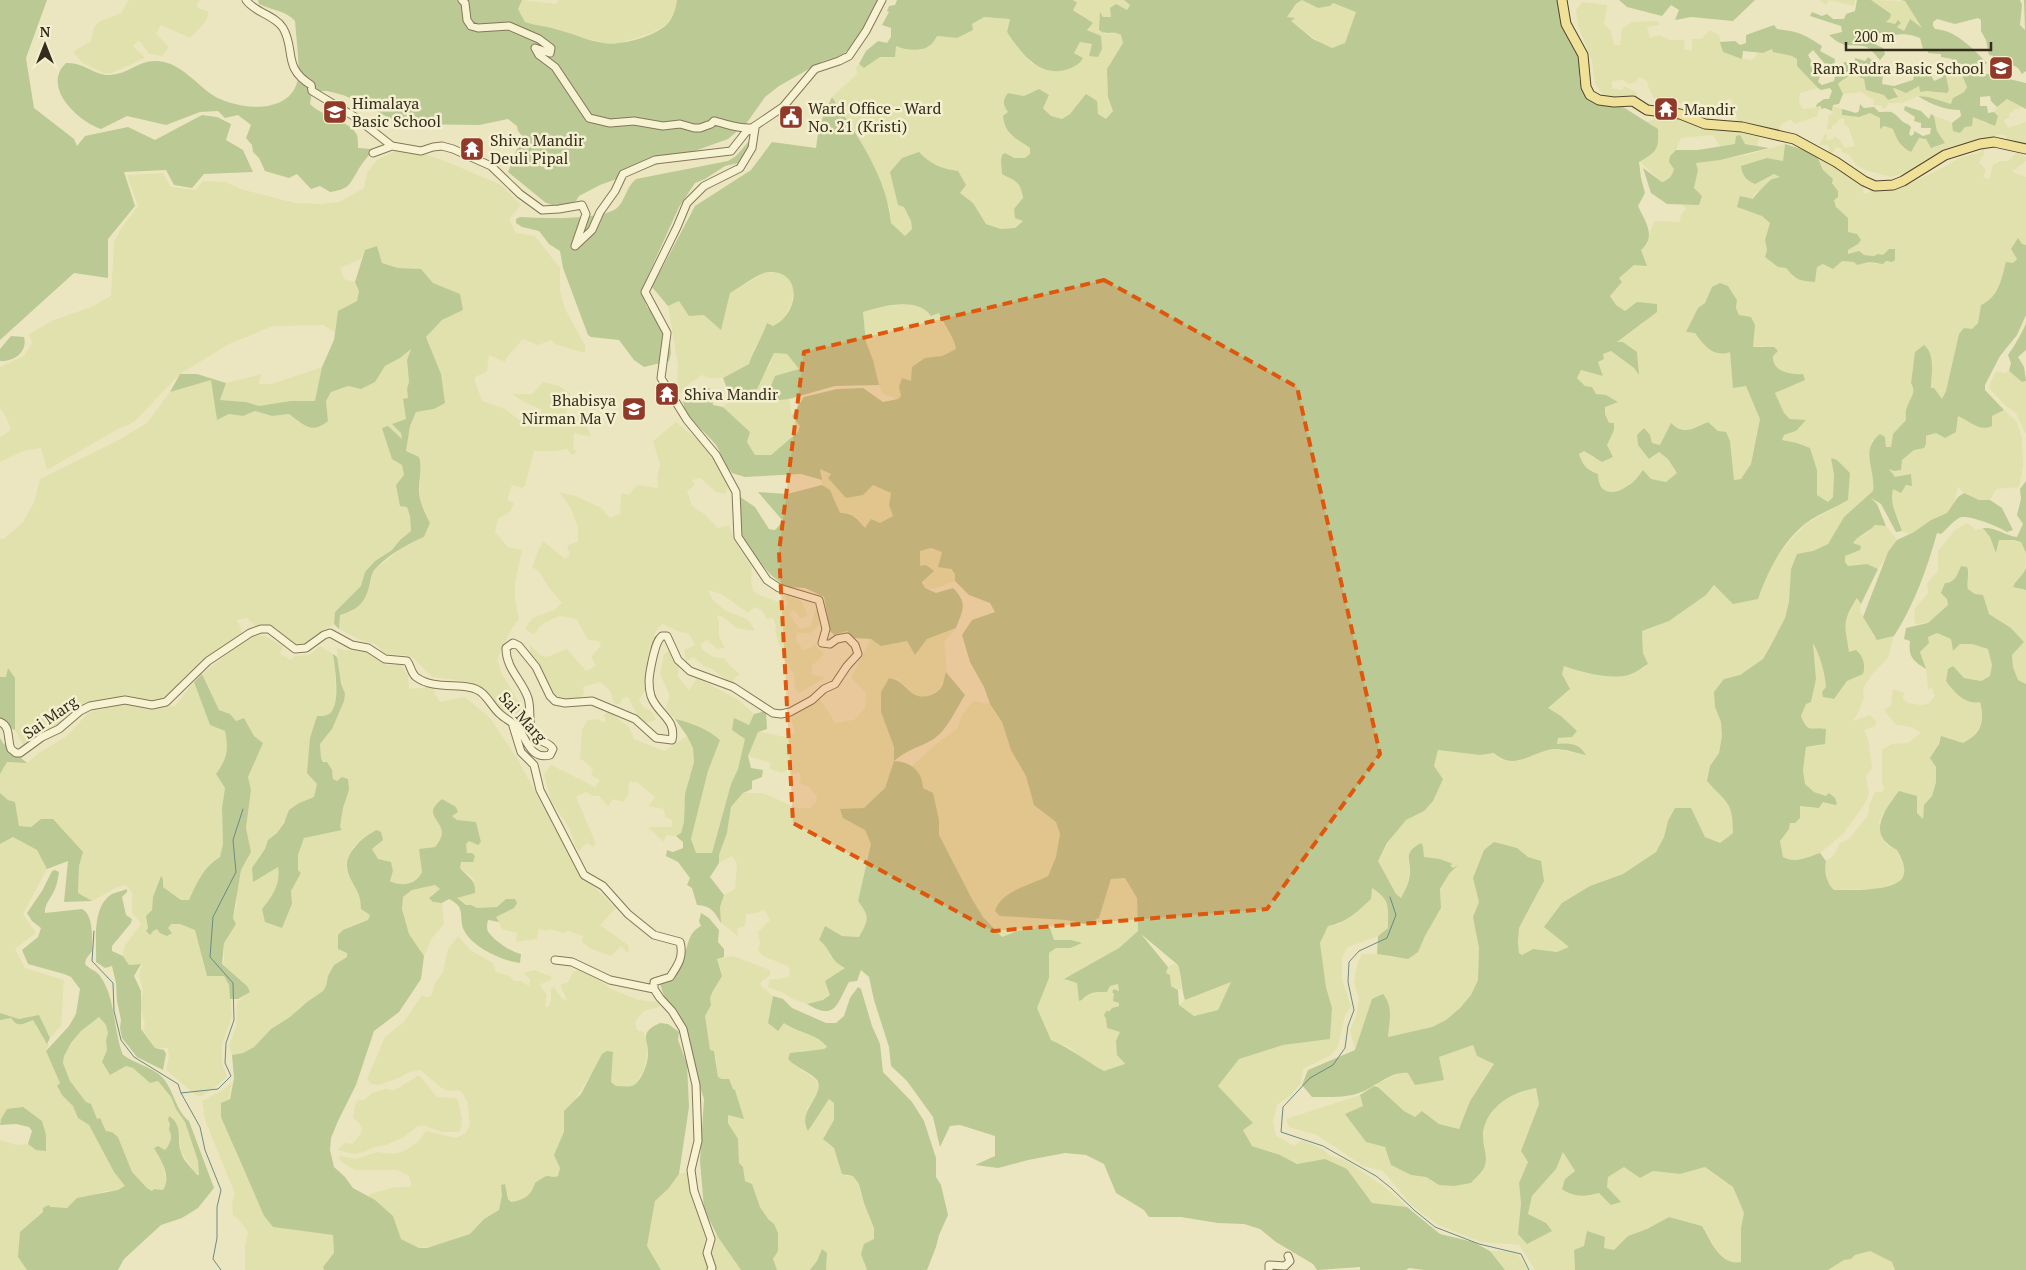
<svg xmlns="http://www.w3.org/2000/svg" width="2026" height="1270" viewBox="0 0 2026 1270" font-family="'PT Serif',serif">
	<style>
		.farmland { fill: #e1e1ad }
		.green { fill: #bbc994; fill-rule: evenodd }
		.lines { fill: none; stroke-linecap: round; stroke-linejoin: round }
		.stream { stroke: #6a8b88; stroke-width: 1 }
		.minor-casing { stroke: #847758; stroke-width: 9 }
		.major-casing { stroke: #52442d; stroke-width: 11 }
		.minor { stroke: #f7f2d2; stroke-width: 7 }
		.major { stroke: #efe198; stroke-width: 9 }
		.marked { fill: #df570d; fill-opacity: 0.2; stroke: #df570d; stroke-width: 4; stroke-dasharray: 10 6; stroke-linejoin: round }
		.labels { text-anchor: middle; stroke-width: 5; stroke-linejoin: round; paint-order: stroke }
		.poi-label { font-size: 16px; fill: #342c1c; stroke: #f4efcf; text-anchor: start }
		.street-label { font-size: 16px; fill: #342c1c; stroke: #f4efcf }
	</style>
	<rect width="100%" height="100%" fill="#ece6c0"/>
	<!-- farmland -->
	<path class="farmland" d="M129 0H202L198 1 197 7 209 12 206 21 190 38 161 25 156 34 169 47 162 56 149 54 139 40 133 46 145 58 112 73H103L83 63 73 52 91 41 94 27 99 22 121 13Z
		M522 0 556 4 559 0H677L676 9 668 23 654 32 621 43H604L572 35 558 29 535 26 525 22 518 9Z
		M1073 0H1124L1130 5 1127 10 1111 17H1103L1100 13 1104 34 1118 33 1121 35 1123 43 1107 69 1108 93 1113 111 1106 120 1098 114 1074 109 1070 114 1062 119 1051 116 1031 92 1024 96 1008 93V133L1030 148V154L1025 158H1014L1011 179 1017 181 1021 186 1023 221 1014 228 1001 229 986 224 973 203 959 193 943 169 940 166 929 163 904 207 911 221 912 229 905 236 891 223 890 209 870 160 856 132 832 97 857 74 856 67 859 64 865 68 880 57 887 58 896 46 921 50 930 46 937 36 957 38 964 34 971 24 984 17 1010 19 1007 32 1032 64 1083 58 1074 53 1080 42 1092 43 1089 56 1102 49 1100 42 1095 34 1087 29 1081 14 1073 9 1077 4Z
		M1302 0 1318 8 1333 3 1356 12 1345 43 1332 48 1321 43 1290 21 1294 18 1287 17 1297 4Z
		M1819 0H1855L1854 6 1829 0 1826 5Z
		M1871 0 1905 1 1923 29 1909 20 1904 31 1897 27 1898 21 1895 24 1886 22 1877 5Z
		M1582 2 1607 5 1604 24 1611 31 1614 45H1620L1622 29 1632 22 1659 21V25L1647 27 1650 38 1659 35 1670 40H1685L1684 49 1692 51V39H1702L1709 30 1719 35 1723 52 1742 59 1752 60 1758 53H1763L1772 49 1773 52 1792 56 1797 58V66L1818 88 1800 93 1799 103 1803 109 1820 107 1817 116 1795 124 1791 120 1787 121 1780 126V134L1737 125V118L1730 110 1733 102 1730 98 1717 108 1713 109 1707 120 1691 114 1686 106 1677 102 1670 107 1658 105 1649 89 1647 81 1639 77 1636 82 1629 84 1623 80 1612 81V88L1622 90 1624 86 1636 92 1638 98H1614L1602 94 1595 83 1592 62 1578 25 1576 10Z
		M1960 70 1967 86 1964 92 1957 95 1951 104 1918 96 1902 103H1888L1886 108 1883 109 1881 105H1873L1874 100 1861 92 1843 94 1838 84 1847 76 1857 75 1864 79 1866 90 1884 95 1888 100 1895 99 1898 94 1892 89 1894 88 1901 91 1919 86 1921 92 1927 91 1947 93 1949 90 1945 71Z
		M2007 99 2023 107 2016 109 2009 114 2010 117 2004 120 2008 128 2026 122V147L2007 143 2006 135H1997L1995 140 1935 157 1924 161 1916 170 1891 177 1865 170 1857 166 1849 155 1842 152V149L1836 147 1831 155 1826 153 1829 150 1828 145H1819L1825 134H1827V140L1833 139 1834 136 1840 140 1845 148 1855 146 1848 127 1844 124V119H1839L1835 125H1832V129H1827L1829 114 1831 115 1834 106 1842 109V115L1859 117 1870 113 1880 118V128L1884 126 1893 129 1896 136 1904 149 1910 152 1919 138 1943 139 1937 131 1934 116 1947 120 1952 123 1953 127 1973 116 1986 124 1998 116 1994 112 1997 107Z
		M1663 116 1745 130 1760 136 1757 146 1745 143 1721 147 1713 135 1681 138 1676 150 1670 156 1674 169 1672 176 1668 180 1662 182 1639 161 1652 155 1658 129 1647 122Z
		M1785 144 1783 161 1767 158 1757 162 1754 183 1775 174 1781 177 1771 179 1765 187 1754 194 1753 199 1738 207 1762 216 1770 223 1765 240 1767 250 1778 267 1786 268 1807 281H1815L1817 267 1823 263 1842 261 1854 262 1857 265 1869 262 1876 264 1895 260 1883 255 1874 256 1864 255 1859 252 1848 254V250L1858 244 1857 234 1848 232V221L1836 207 1834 200 1838 191 1823 170 1816 154 1864 185 1863 193 1867 194 1870 191V186L1909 184 1948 165 1959 158 1978 153 1984 149V154L1979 162 1986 170 1983 177 1989 179 1993 165 2000 161H2008L2017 152 2026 157V161L2012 172 2026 177V245L2022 244 2011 249 2017 259 2013 263H2006L1999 288 1990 301 1981 305 1978 323 1972 329 1959 334 1946 391 1942 400 1934 388H1931L1932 364 1913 365 1911 383 1913 386V397L1906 408V420L1893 434 1891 447H1886L1885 437 1872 441 1869 456 1874 482 1873 491 1844 517 1828 544 1813 551 1797 555 1791 569 1789 602 1785 618 1771 645 1763 659 1740 675 1724 679 1715 707 1721 722 1722 736 1719 753 1710 766 1717 792 1729 802 1733 818V833L1720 843 1705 837 1691 809 1668 821 1664 837 1656 852 1623 874 1590 886 1557 938 1570 947 1557 952 1533 949 1522 955 1519 953 1518 942 1519 928 1539 891 1528 857 1517 848 1484 850 1473 878 1479 902 1473 917 1479 948 1478 980 1471 995 1460 1008 1446 1020 1432 1027 1388 1037 1372 999 1355 1050 1350 1031 1356 1016 1359 999 1354 983 1357 964 1362 954H1377L1395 958 1418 952 1425 936 1441 908 1440 890 1449 874 1456 867 1453 868 1440 859 1424 857 1423 846 1408 857 1410 873 1406 890 1401 898 1396 894 1378 861 1394 833 1406 820 1424 811 1438 789 1443 779 1434 766 1438 750 1480 755 1494 753 1502 760 1519 761 1532 754 1556 749 1585 755 1570 743 1557 744 1558 738 1572 737 1577 731 1561 716 1547 708 1570 689 1562 674 1564 665 1584 673 1604 675H1629L1648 664 1643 653 1642 631 1669 621 1706 595 1714 585 1758 599 1765 579 1774 561 1790 540 1807 523 1848 500 1850 473 1831 458 1834 475 1833 492V497L1828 502 1817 495V470L1810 448 1797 443 1782 440 1784 435 1796 431 1806 420 1790 419 1784 413 1775 393 1783 389 1790 375 1775 367 1772 362 1773 356 1764 346 1752 347 1755 325 1739 315 1736 308 1737 300 1728 286 1712 287 1705 303 1686 332 1695 333 1710 350 1730 352 1733 388 1746 385 1758 411 1760 419 1751 464 1741 480H1734L1731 450 1718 431 1708 422 1684 431 1678 430 1660 445 1652 443 1650 435V459L1659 452 1668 459 1678 473 1666 482 1651 479 1610 493 1603 490 1598 482V474L1583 466 1579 454 1584 451 1593 458 1609 452 1607 445 1614 423H1609L1605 414V407L1617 402 1596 394 1592 387 1585 386 1577 378 1581 370 1603 376 1598 362 1603 354 1611 351 1634 368 1638 374 1637 352 1623 342H1617L1643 323 1657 304 1625 311 1616 305 1610 296 1622 282 1619 278 1634 264 1641 250 1647 245 1650 231 1655 221 1680 222 1681 214 1686 209 1682 204 1699 205 1694 188 1698 170 1696 163 1747 155Z
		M395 151 425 154 450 163 501 185 521 205 509 219 516 233 535 236 560 268V291L565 309 585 345V353L555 344 551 340 538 345 523 339 507 357 505 362 489 355 487 371 474 378 482 401 505 409 519 420H535L542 410 524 402 512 394H532L543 382 559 386 571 394 569 398 557 397 558 404 568 408 562 418V426H587L591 437 574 433 573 448 577 452 572 455 567 449 555 451H534L525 486 522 488 512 485 507 500 514 503 510 512 498 519 495 532 508 547 522 550 515 582V599L519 619 511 630 497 659 502 674 526 714 523 721 497 709 485 689 471 682 432 677 413 658 404 655 386 654 375 644 360 640 339 629 340 615 353 611 369 589 374 570 407 544 424 537 430 523 420 503 419 491 421 463 419 457 406 451 410 426 416 412 434 409 441 374 426 337 442 320 463 310 459 294 433 283 421 269 398 268 382 263 365 250 361 259 340 268 344 279 355 282 359 291 357 301 338 311 335 332 323 325 273 326 229 344 180 374 134 422 118 429 47 470 41 448 23 451 0 462V437L11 430 6 417 0 408V367L24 356 32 343 29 334 54 320 91 307 111 296 114 242 120 230 138 206 127 175 163 173 171 187 196 190 203 181 226 182 240 189 295 203 322 204 339 202 364 188 367 173 377 160Z
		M766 272 783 273 792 280 794 291 791 305 784 318 773 326 767 323 763 336 754 348 749 364 723 378H709L702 375 690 383 681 393 676 391 678 366 668 306 679 301 730 293Z
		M913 304 939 313 945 328 950 332 956 349 942 356 925 358 911 381 902 378 901 396 898 399 883 394 879 385 873 360 866 342 863 312 888 306Z
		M411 348 407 360 409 382 407 389 408 398 403 400 406 420 401 433 402 440 388 426 382 428 402 465 404 475 397 485 407 506 410 516 411 531 400 540 392 550 375 561 365 572 361 586 335 612 334 624 322 631 311 643 301 648 291 646 271 627 257 628 247 618 237 620 242 631 240 637 166 699 149 700 126 695 97 704H84L62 724 24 747 15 730V678L8 669 6 677H0V539L5 538 23 522 34 502 40 479 117 441 147 423 170 392 212 379 217 420 229 414 243 416 255 411 272 416 290 414 308 428 328 421 326 401 331 392 348 386 361 389 375 382 385 366 400 358Z
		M774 353 787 354 799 369 771 401 789 399 792 416 801 426 798 432 771 455H755L747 442 750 432 723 407 731 399 747 394 770 365Z
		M322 367 316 401 259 406 246 402 220 400 226 383 262 374 258 384H271Z
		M1996 371 2004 373 2009 371 2022 382 2026 381V435L2016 413 2006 406 1989 388 1991 381Z
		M2004 410 2017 422 2022 437 2023 467 2019 487 1996 489 1990 500H1979L1964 493 1958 487 1954 504 1947 513 1931 520 1914 532 1908 534 1902 531 1899 519 1893 510 1891 496 1893 489 1910 485 1911 475 1895 477 1888 469 1900 470 1902 460 1914 450 1926 437 1936 433 1956 432 1958 416 1965 419 1992 416Z
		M676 422 702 443 716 461 728 487 725 494 716 492 700 478 692 480 695 485 687 491 692 506 703 513 718 528 729 525 738 546 752 567 751 582 753 590 757 594 778 602 783 608 788 605 785 595 801 601 807 613 806 617 800 618 794 610 789 614 800 629 811 627 815 610 821 615 819 625 810 633H797L796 640 803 650 810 648 816 644V646L824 654 812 666V675L826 677 799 693 795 689 794 674 787 666 775 632 776 626 773 618 767 619 762 610 754 607 748 613 722 594 708 590 712 599 726 611 745 618 749 621 755 631 737 628 723 617 716 615 719 620V636L725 648 717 649 707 640 701 644 702 649 713 657 724 658 731 667 740 674 735 678 732 684 712 669 703 666 694 657 686 661 684 650 695 645 693 641 688 633 680 632 662 624 655 632 649 652 645 679 646 690 639 699 643 707 651 711 656 720 646 723 639 719 628 697 622 698 621 704H615L613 701 611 692 601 682 583 687 584 694 581 698 566 699 554 695 530 657V645L540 655 547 657 567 649 586 671 596 666 591 657 601 646 599 641 588 640 577 620 573 618 559 616 546 622 538 628 537 633 532 634 525 628 533 618 554 610 562 603 549 588 538 570 532 568 538 551 543 541 565 559 570 555 567 546 578 541V527L570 507 559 492 576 496 601 508 610 518 620 514 621 493 629 495 637 485 658 488 657 477 660 465 653 441Z
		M820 468 863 495 873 485 891 493 889 505 893 516 880 523 865 529 859 519 850 513H840L830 490 822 485Z
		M1967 523 1976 530 1983 528 1990 537 1996 552 1999 540 2004 539 2021 542 2026 553 2025 572 2015 581 2021 590H2026V684L2018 680 2013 667 2012 655 2024 642 2011 628 1989 614 1975 594 1968 589 1967 583 1969 571 1961 566 1955 579 1950 583 1947 599 1948 605 1928 623 1915 624 1914 619 1915 608 1928 593 1927 583 1938 571V551L1955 530Z
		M1874 525 1886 526 1897 540 1885 559 1878 569 1867 564 1848 566 1845 562V556L1856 539 1869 532Z
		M931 548 942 552 939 561 955 574V581L934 589 925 588 920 567V551Z
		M1858 597 1861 604 1860 611 1874 637 1887 638 1894 636 1888 658 1875 671 1866 683 1863 690 1864 698 1857 715 1852 721 1870 715 1876 721 1875 726 1864 730 1869 743 1872 768 1866 776 1869 793 1866 802 1843 834 1820 853 1807 858 1789 861 1783 857 1780 841 1800 806 1819 808 1823 802 1835 805 1826 796 1814 792 1805 784 1803 770 1806 747 1820 746 1823 728 1810 729 1805 726 1801 716 1816 679 1813 642 1819 654 1826 679V687L1822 692 1823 697 1834 699 1847 681 1849 652 1844 630 1845 621Z
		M956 628 944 642 947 667 941 687 928 697H919L912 693 898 679 889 678 881 692V712L894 747V761L885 788 864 808 843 818 865 830 871 844 858 901 867 912 868 919 859 937 842 936 825 926 819 940 827 946 830 956 846 968 828 987 831 995 823 1000 807 1004 793 999 781 992 768 987 769 980 789 977 790 972 788 966 763 956 758 950 760 943 758 932 770 920 764 909 757 913 746 914 745 926 737 929 738 936 721 923 720 907 724 895 735 889 737 864 732 856 719 863V855L727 833 731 807 743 793H763L797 808H810L816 802 817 797 808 786 799 784 801 779 799 772 792 774 789 769 782 773 769 769 771 763 748 756 750 749 758 731 785 737 795 733 790 716 819 699 825 706 835 723 854 720 865 708 866 693 851 678 871 639 881 646 907 641 915 655 927 639Z
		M1937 633 1951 639 1953 651 1960 644H1972L1988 649 1992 665 1990 676 1981 681 1964 678 1958 671 1948 669 1946 681 1980 702 1983 721 1974 738 1963 743 1941 736 1937 746 1936 782 1932 796 1924 805 1923 819 1917 813H1883L1879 822 1883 838 1887 845 1897 850 1904 868V875L1899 882 1878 889 1834 890 1828 885 1825 868 1826 861 1834 855 1840 843 1849 839 1868 815 1869 806 1875 792H1882L1884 789 1882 783V749L1892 744 1908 743 1921 733 1912 727 1896 725 1884 710 1891 705 1893 689 1904 693 1903 699 1908 703 1921 705 1928 704 1935 696 1932 688 1928 689 1926 669 1920 652 1929 643 1928 637Z
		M251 636H265L283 646 280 654 291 660 295 656 309 655 320 646 333 654 335 667 336 699 333 711 328 715 317 716 313 778 317 784 314 797 299 803 288 814 277 833 268 840 265 849 252 868 253 882 278 867 279 877 273 896 262 909 266 922 282 928 292 904 291 891 301 873 298 870V855L304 838 342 830 340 827 343 808 349 790 333 779 332 770 321 758 320 744 327 736 343 686 338 669 337 648 344 650H366L381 662 388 665H401L408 676 409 689 431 687 434 689 435 694 440 702 465 697 490 718 517 758 579 873 616 908 600 925 628 945 629 952 627 953 621 946 611 956 591 949 582 942 583 936 568 931 564 933 548 929 547 931 539 929 537 939 516 942 517 933 502 929 496 917 503 913 506 899 497 907 476 908 460 902 457 898 475 893 473 878 460 868 461 862H468L472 853H467L466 844 469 841 478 844 481 842 476 822 457 820 452 816 449 803 442 799 435 804 434 816 441 825V836L440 842 435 847 419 849 422 872 419 877 409 884H396L390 881 393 871 391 862 377 859 372 849 380 843 373 832 353 847 346 868 349 875 360 892 361 909 370 915 368 920 354 926 347 957 334 965 328 976 326 986 323 991 307 1002 290 1017 271 1029 254 1047 243 1053 232 1055 229 1046 236 1027 237 1002 245 995 247 986 222 964 224 961V942L236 924 233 918 237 905 236 895 241 870 251 852 246 828 251 790 248 777 263 743 254 736 244 718 236 721 230 714 219 710 202 674Z
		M669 651 679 666 678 677 689 690 697 678 737 699 754 714 749 725 734 719 746 739 738 769 731 784 712 853H695L691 839 708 771 720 740 695 724 675 719 665 708 670 696 660 674 664 654Z
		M194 682 210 725 225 731 228 748 224 761 216 774 225 788 222 808 223 844 220 857 211 862 200 877 190 900H181L163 887V879L161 877 153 897 152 910 147 916 148 928 146 931 157 929 161 931 171 924H180L195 930 207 976H224L229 985 232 1016 222 1045V1063L227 1077 214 1088 202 1096H197L166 1070 169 1056 168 1048H155L143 1030 145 1024 140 1006 143 990 139 976 142 964 129 965 123 956 124 947 141 924 132 913V893L126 885 118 887 92 901 78 893 79 866 82 852 41 819 31 827 19 826 15 802 8 800 0 793V774L7 762 27 763 39 753 67 736 88 713 127 702 148 709 175 706Z
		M973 701 990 704 1002 722 1011 750 1026 776 1034 805 1056 822 1060 834 1056 857 1047 876 1038 881 1000 916 1066 920 1086 924 1099 918 1111 879 1125 878 1137 898 1138 931 1119 948 1065 980 1077 983 1079 1001 1082 1000 1088 994 1099 990 1107 992 1110 986 1118 984 1119 992 1114 989V997L1119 1003V1006L1109 1012 1106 1019 1107 1028 1120 1032 1117 1045V1055L1125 1065 1104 1071 1085 1061 1069 1047 1051 1040 1037 1008 1049 978V953L1056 948H1070L1071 940H1054L1029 929 1025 931 1020 930 1002 937 983 917 972 899 939 835V820L923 788V782L912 766 935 745 957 729 962 715Z
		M608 711 629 727 634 739 664 751 687 736 693 748 694 762 685 794 684 822 681 833 676 836 667 835 663 842 648 827H672V820L665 817 664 809 649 806 655 797 637 782H629L628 795 623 802 613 799 608 806 599 796H593L586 792 577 796V799L596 844 593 847 587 843 579 851 575 846 570 829 551 801 544 775 551 765 595 787 600 780 591 775 593 769 580 758 582 729 588 720 598 719 604 723 606 719 603 716Z
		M13 837 37 850 47 869 23 914 36 933 15 949 25 968 64 980 61 1026 50 1038 39 1016 20 1019 0 1013V844Z
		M435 885 440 889 437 892 432 894 433 902 442 903 444 924 432 938 424 956 409 934 402 909 403 897 412 890Z
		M1371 888 1383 895 1388 907V928L1378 936 1348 947 1342 957V980L1351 1006 1345 1015 1338 1047 1331 1055 1303 1069 1301 1083 1291 1095 1277 1105 1273 1122 1276 1136 1294 1146 1302 1140 1324 1150 1329 1155 1347 1161 1386 1188 1407 1207 1372 1203 1347 1169 1325 1160 1297 1164 1280 1155 1252 1146 1243 1130 1252 1122 1218 1086 1239 1059 1283 1045 1330 1039 1332 1008 1326 987 1320 943 1328 926 1340 924Z
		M458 936 470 950 493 963 496 972 509 976 514 981H521L529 986 530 979 523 973 534 970 552 977 551 980 541 984V987L547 995 545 1007H548L551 1001V988L554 987 562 999 567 1000 560 985 568 982 573 972 580 969 589 972 611 989 639 1000 659 1002 660 1007 644 1011 635 1022 637 1030 644 1032 648 1052 643 1072 637 1082 632 1086H616L611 1082 612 1052 593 1072 574 1101 561 1143 554 1155 560 1168 558 1176 533 1191 524 1200 511 1202 508 1199V1192L502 1195 499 1210 484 1219 470 1234 440 1245 419 1248 401 1239 393 1216 369 1197 370 1194 395 1187H410L411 1183 409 1176 397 1170H355L343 1163 339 1158 340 1156 356 1159 377 1152 394 1154 404 1151 418 1142 426 1131 456 1138 466 1133 470 1124 467 1102 462 1092 458 1090 450 1091 443 1089 420 1070 407 1073 401 1077 379 1085 371 1084 367 1079 385 1037 404 1022 422 995 426 997 431 996 435 983 443 972 448 949Z
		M733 956 770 970V975L761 982V986L773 996 770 1017 780 1027 784 1023 790 1028 809 1034 822 1041 827 1047 824 1049 800 1051 788 1059 801 1070 814 1078 818 1084V1095L807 1108 805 1126 809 1130 815 1118 829 1099 834 1103V1120L831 1126 824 1135 827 1143 834 1148 846 1176H853L859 1184 864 1203 872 1220 874 1228V1239L864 1264 867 1270H826L827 1253 810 1270H777L773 1263 775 1255 778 1251 776 1233 760 1207 752 1184 745 1181 739 1163 738 1139 728 1123V1114L744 1118 730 1082 727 1079H722L718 1077 716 1058 714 1051 709 1050 704 1021 705 1013 711 1002 710 998 722 974 717 959Z
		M1173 964 1178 965 1180 971 1181 990 1171 986 1170 975 1166 973 1168 967Z
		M1231 982 1218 1010 1194 1016 1179 1005 1185 1000Z
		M99 1017 106 1025 108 1033 106 1040 107 1050 102 1063 110 1075 126 1066 133 1068 150 1083 158 1081 171 1097 176 1109 185 1122 198 1161 199 1175H197L181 1152 178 1127 168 1120 170 1124V1144L165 1151 158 1146 154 1148 162 1162 167 1183 163 1190 154 1189 153 1191 147 1188 132 1172 118 1137 106 1131 103 1123 97 1119 91 1105 86 1102 70 1081 63 1063 65 1052 81 1031Z
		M11 1018 13 1022 18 1024H26L33 1020 36 1023V1027L49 1045 46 1049 60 1083 58 1090 73 1106 78 1118 89 1125 114 1172 126 1186 118 1190 105 1191 92 1196H84L67 1208 44 1210 29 1226 20 1244 18 1257 27 1270H0V1140L17 1145 28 1144 36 1150 47 1148 42 1121 26 1111 20 1108 6 1112 0 1122V1020Z
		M1473 1045 1477 1056 1494 1064 1470 1101 1459 1129 1439 1124 1423 1111 1415 1117 1404 1111 1376 1084 1403 1072 1444 1080 1439 1057Z
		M419 1075 437 1097 456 1098 458 1101 462 1119 461 1128 459 1132H442L425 1126H418L404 1137 386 1145 375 1147 362 1153 352 1154 337 1150 345 1143 352 1144 360 1135 362 1129 359 1123 353 1118 355 1105 358 1100H364L372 1093 385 1089 393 1090 400 1087Z
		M232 1082 228 1101 236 1153 264 1216 273 1227 333 1235 334 1253 323 1267 324 1270H245V1246L248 1232 240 1221 233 1215 232 1203 235 1194 205 1120 202 1101 223 1090Z
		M1536 1088 1539 1104 1521 1151 1528 1162 1519 1183 1521 1203 1518 1234 1546 1223 1528 1215 1532 1196 1556 1169 1563 1152 1575 1171 1565 1179 1589 1196 1599 1193 1607 1187 1608 1177 1624 1167 1640 1178 1653 1171 1680 1174 1705 1167 1733 1187 1744 1214 1741 1228V1262L1734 1264 1721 1257 1702 1226 1669 1217 1647 1229 1628 1236 1615 1250 1584 1246 1574 1250 1575 1270H1535L1519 1245 1481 1242 1438 1225 1411 1205 1383 1171 1363 1166 1317 1135 1289 1127 1286 1119 1360 1095 1363 1106 1345 1114 1366 1142 1385 1147 1391 1165 1411 1175 1425 1177 1439 1185 1471 1183 1477 1176 1486 1154 1483 1138 1485 1121 1494 1109 1507 1098 1520 1091Z
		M688 1172 699 1217 707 1233 704 1254 709 1270H661L647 1246 655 1201 669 1188 679 1174Z
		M713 1234 717 1235 733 1254 736 1264 746 1270H714L711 1255Z
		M1490 1251H1508L1518 1255 1528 1270H1505Z
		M1870 1251 1892 1262 1895 1270H1828L1844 1260 1851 1259 1855 1255Z"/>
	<!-- green -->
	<path class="green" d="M0 0H47L26 58 34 108 74 139 77 146 85 136 128 127 155 140 202 115 217 117 231 124 226 140 243 150 253 172 204 174 192 188 174 185 166 170 124 172 135 206 108 239V278L74 273 0 340Z
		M258 0H522L518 9 525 22C536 26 548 26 559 30 574 34 588 41 604 43 621 46 658 36 669 22 674 15 676 8 677 0H879L857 42 841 56 823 61 779 86 765 97 746 124 728 139 600 185 579 196 576 201 558 207 546 203 508 172 522 136 518 131 517 126 508 119 479 125 409 124 394 121 366 105 343 95 327 91H312L310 104C322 117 351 121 357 135 358 138 358 144 358 148L373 149C368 157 361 164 357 172 348 187 348 189 330 192L320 186 311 189 297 174 289 178 265 171 259 158 253 152 252 145 246 138 251 125 238 115 225 118 218 111 200 112 166 125 127 116 101 129C78 121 41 87 66 63 84 62 95 76 110 75 131 74 140 57 164 62 182 66 196 83 211 94 234 110 292 117 298 78 300 63 296 37 295 21 287 11 271 10 259 4Z
		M897 0H1073L1077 3 1073 10 1093 23 1087 30 1101 36 1102 49 1098 57 1089 56 1092 44 1080 42 1074 53 1083 58C1080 64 1074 67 1068 69 1040 79 1021 53 1007 32L1010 19 984 17 972 24 973 30 957 38 937 36C935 40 932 44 929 46 921 52 905 50 896 46L895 57H880L864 68 859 64 866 51 878 41 887 43 891 37V28L882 25 889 12 887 11 889 6 895 5Z
		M1124 0H1302L1296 4 1287 17 1295 18 1291 21 1313 39 1332 48 1345 43 1356 12 1333 3 1330 6 1318 8 1302 0H1559L1582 59 1579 79 1594 102H1615L1658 129C1659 149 1657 152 1639 162L1641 178 1645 193 1638 206C1645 221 1657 237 1641 250L1647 266 1634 265 1619 278 1622 282 1610 296 1616 305 1625 311 1637 302 1657 304V312L1617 342H1623L1637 352 1639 375 1634 368 1611 351 1603 354 1604 359 1598 362 1603 376 1581 370 1577 378 1585 386 1592 387 1596 394 1606 395 1618 402 1605 407V414L1609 423H1614V430L1607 445 1613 457 1602 462 1584 451 1579 454C1583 466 1586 469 1598 474 1598 495 1614 496 1629 485 1635 482 1639 475 1643 470L1651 479 1666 482 1677 473 1668 459 1659 452 1649 459 1638 445 1637 435 1644 428 1650 435 1652 443 1660 445 1671 423C1684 436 1693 428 1708 422L1718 431 1726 432 1730 441 1734 480 1741 479 1751 464 1760 419 1746 386 1733 388 1730 352C1713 358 1704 345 1695 333L1686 332 1698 308 1705 303 1712 287 1720 283 1728 286 1737 300 1736 308 1739 315 1751 317 1755 325 1753 347H1774L1778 351 1773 356C1772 372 1791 375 1803 374L1805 380 1775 393 1784 413 1790 419 1806 420 1796 431 1784 435 1782 440 1797 443 1810 448 1817 470V495L1828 502 1833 497 1834 475 1831 458 1837 460 1850 473 1848 500C1834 508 1819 514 1806 523 1782 542 1768 571 1758 599L1733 604 1714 585 1706 595 1669 621 1642 631 1643 653 1648 664C1642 667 1637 672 1631 674 1614 681 1580 672 1564 666L1562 674 1570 689 1548 708 1561 716 1577 731 1572 737 1558 738 1557 744C1571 743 1578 743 1586 755 1576 753 1565 749 1555 749 1531 751 1515 772 1494 753L1480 755 1438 750 1434 766 1443 779 1433 801 1424 811 1406 820 1387 843 1378 861 1396 894 1401 898C1405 891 1409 883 1410 874 1411 858 1402 854 1421 843L1423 846 1424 857 1440 859 1453 864 1450 865 1453 868 1458 865 1449 874 1440 889 1441 908 1425 936 1418 952 1408 959 1377 954 1378 936 1388 928C1388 907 1391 900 1372 888L1371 899C1357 912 1346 923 1328 926L1320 943 1326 987 1332 1008 1330 1039 1283 1045 1239 1059 1218 1086 1253 1123 1243 1130 1252 1146 1280 1155 1297 1164 1325 1159 1347 1169 1372 1203 1407 1207 1440 1234 1473 1242 1490 1251 1505 1270H1424L1409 1268 1406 1270H1360V1267L1317 1270 1313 1264 1276 1242 1260 1229 1244 1224 1218 1223 1181 1217H1149L1144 1210 1116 1193 1104 1164 1086 1155 1065 1153 1028 1160 998 1168 975 1165 995 1156V1136L960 1125 950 1126 940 1147 933 1117 907 1081 891 1066 889 1047 874 1000 869 977 861 970 857 981 849 982C836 1005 836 1021 807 1004L823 1000 830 995 825 981 845 968C828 959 832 950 819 940L825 926 842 936 859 937C868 920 871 918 858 901L871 844 865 830 843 818 840 809 864 808 885 788 894 761V747L881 712V692L889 678C901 680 903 686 912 693 921 700 934 696 941 688 944 684 944 676 946 672L965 695C956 709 947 731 932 740 918 748 908 749 894 761 909 761 923 771 923 788L933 793 939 820V835L972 899 983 917 1002 937 1020 930 1025 931 1041 926 1050 928 1054 940H1071L1082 943 1070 948H1056L1049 953V978L1037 1008 1051 1040C1070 1048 1086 1061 1104 1071L1125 1064 1117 1055 1116 1041 1120 1032 1107 1028 1106 1019 1104 1015 1107 1010 1109 1012 1112 1008 1119 1006V1003L1113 1001 1114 994 1112 992 1114 989 1119 991 1118 984 1110 986 1107 992C1097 992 1089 991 1082 1000L1079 1001 1077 983 1064 979 1119 948 1138 931 1137 898 1125 878 1111 879 1099 918 1086 924 1066 920 1000 916 995 911C1001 891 1031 885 1048 876L1056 857 1060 834 1056 822 1034 805 1026 776 1011 750 1002 722 990 704 984 687 970 662 962 635 972 620 995 612 990 603 969 595 955 581V574L951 569 938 567 942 552 931 548 920 551V566L926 565 934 571 922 582 925 588 936 593 953 588C968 603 963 610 956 628L927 639 915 655 907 641 881 646 871 639 854 638 847 631 834 635 830 631 824 597 805 588 785 587 770 574 758 560 738 529 736 494 755 507 769 529 775 530 783 521 758 492 787 494 822 485 830 490 840 513C854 513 857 519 865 528L871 519 880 523 893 516 889 505 891 493 873 485 863 495 846 498 828 478 831 474 820 469 822 480 801 474 745 477 732 473C725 465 722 455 716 445 706 431 681 416 683 397L710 388 713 405 723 407 750 432 747 442 755 455H771L798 432 800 426 792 416 804 397 837 389 863 388 883 402 898 399 901 396 899 387 902 378 911 381 912 367 925 358 942 356 956 349C954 336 944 326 939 313L931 316C918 296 882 306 863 312L866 342 873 360 879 385 835 386 789 399 770 401 769 391 775 376 799 369 787 354 774 353 757 389 731 399 723 378 749 364C754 349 762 338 767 323L773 326C776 324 780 322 783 319 800 302 798 270 768 272 759 273 739 288 730 293L721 330 704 315 689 316 679 301 668 306 652 287 695 206 751 170 772 142 816 148 819 126 832 97C857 135 887 177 891 223L905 236 912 229 911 221 904 207 898 205 890 172 902 158 919 152C930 164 942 169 958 171L966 185 960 193 973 203 986 224 1001 229 1015 228 1023 221 1015 218 1014 209 1023 198C1020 181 1017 182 1002 174L1001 160 1002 155 1005 153 1014 158H1025L1030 154V148C1016 138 1005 135 1003 116L1008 112C1003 104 1002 101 1008 93L1024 96 1039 89 1049 95 1043 108 1051 116 1062 119 1070 114 1086 94 1097 101 1098 114 1106 119 1113 111 1108 97 1107 69 1123 43 1121 35C1113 30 1107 36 1099 30L1100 12 1103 17H1111L1110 8 1116 4 1127 10 1130 5ZM1141 934 1178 965C1182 976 1181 988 1185 1000L1231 982 1218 1010 1194 1016 1179 1005 1178 990 1171 986 1170 975 1166 973 1168 967Z
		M1619 0H1755L1733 21 1691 17 1675 20 1679 10 1671 5 1662 16 1627 7Z
		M1857 0H1871L1891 14 1890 18 1886 22 1895 24 1898 20 1901 23 1897 27 1904 31 1910 19 1922 28 1905 1 1901 0H2020L2022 5 2020 25 2025 30 2024 0H2026V71L2022 74 2018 68 1999 57 1989 55 1986 40 1981 31V20L1978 18 1955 24 1937 19 1933 22V26L1935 29C1956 30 1973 49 1987 63L1982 67 1950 62 1952 59 1941 57V54L1928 53V51L1923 49 1920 38C1910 34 1896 32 1887 39L1881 37V33L1858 35 1860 43 1870 42 1883 48 1885 54 1880 60C1865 42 1866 47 1846 45 1840 44 1833 39 1829 35L1842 32 1841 26 1810 16 1812 12 1822 16 1827 14 1833 19H1844L1846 14 1855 11Z
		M1774 25 1777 29C1800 32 1802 33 1822 46L1820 51 1835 59 1834 68 1831 71 1813 50 1808 55 1812 62 1810 65 1812 68H1815L1821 73 1818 82 1822 85 1834 81 1835 76 1843 71 1844 62 1852 63 1855 61V58L1865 61 1868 57 1875 63 1869 67 1873 72 1883 76 1882 84 1894 86 1913 80 1914 76C1920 76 1925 75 1931 75L1934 81 1943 77 1941 72 1945 71 1949 90 1947 93 1927 91 1920 92 1919 86 1906 93 1894 88 1893 89 1898 97 1888 100 1884 95 1866 90 1864 79C1852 73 1847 76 1838 84L1843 94 1839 104 1833 105 1832 111 1825 108 1821 109V106L1816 107 1817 104 1824 99H1829L1832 91 1830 88 1821 90 1818 88 1797 66V59L1792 56 1773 52 1772 49 1763 53 1743 51 1742 59 1723 52 1720 42 1735 41 1740 45 1746 43V35Z
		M1960 70 1988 74 2026 83V109L2007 99 1997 107 1991 101 1990 96 1980 97V106H1987L1988 113 1994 112 1998 116 1995 126 1973 117 1972 126 1965 127 1960 133 1953 131 1952 123 1961 116 1960 110C1945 110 1930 104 1918 96L1928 97 1951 104 1953 98 1964 92 1967 87Z
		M1860 104 1864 108 1874 107 1879 112C1893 112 1891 110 1901 120 1904 124 1907 122 1911 127L1909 134 1911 136 1914 134V131L1923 136 1930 134 1931 128H1921V123L1914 121 1915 117 1904 110 1905 106 1921 111 1929 119 1931 114 1934 116 1937 131 1945 143 1931 148 1926 139 1919 138 1911 152C1901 148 1896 138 1893 129L1884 126 1880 129V118L1870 113 1859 117 1842 115V109L1856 113 1859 111Z
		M1740 135 1745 144 1769 148 1720 160 1696 163 1698 170 1694 188 1702 196 1699 205 1667 204 1651 193 1643 168 1662 182C1669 180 1672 176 1674 169L1669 162 1670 156 1676 150H1698L1735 144 1736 136Z
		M750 140 754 150 749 161 725 166 705 179 695 183 679 207 641 291 647 307 662 321 669 332 671 353 669 361 644 367 634 360 619 340 591 337 588 335 563 268 560 251 549 244 539 231 522 227 516 223V219L520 217C541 218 600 221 617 208 625 201 626 187 636 179L728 161 736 156Z
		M1785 144 1816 154 1823 170 1833 179 1832 183 1838 191V197L1834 200 1836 207 1848 218V232L1857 234 1861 240 1858 244 1848 250V254L1859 251 1864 255 1874 256 1878 254 1883 255 1889 249H1895V260L1892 262 1886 261 1883 264 1869 262 1857 265 1854 262 1842 261 1833 269 1823 264 1817 267 1815 282C1800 281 1796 280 1786 268L1778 267 1765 257 1767 250 1765 240 1770 223 1762 216 1737 207 1740 196 1753 199C1754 196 1769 181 1772 179 1775 178 1778 178 1780 177L1774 174 1755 184C1746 180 1742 175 1741 166L1767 158 1783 161Z
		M2018 238 2022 244 2026 245V315L2017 335 2000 356 1985 385V390L2004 410 1992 416V426C1979 432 1970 421 1958 416L1956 432 1945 438 1936 433 1926 436V444L1924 448 1914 450 1902 460 1901 470 1894 471 1889 469 1895 477 1911 474 1912 486 1906 485 1901 493 1893 489C1889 505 1898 517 1902 531L1896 532 1881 504 1871 498 1877 504 1886 526 1875 525C1868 533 1858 535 1853 543L1861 546 1860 550 1845 556V562L1848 566 1867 564 1878 569 1861 604 1857 598C1841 624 1845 624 1849 652L1856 650C1863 656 1866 665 1863 674L1847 681 1834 699 1823 697 1822 692 1826 687C1825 673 1820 655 1813 643L1816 679 1811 702 1806 704 1801 716C1808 735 1812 726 1826 729L1825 744 1806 747 1803 770 1805 784 1814 792 1826 796 1829 793 1835 798 1837 804 1835 805 1823 802 1819 808 1800 806V818L1795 823H1790L1789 829 1780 841 1783 857C1795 864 1808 857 1820 853L1826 861C1824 871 1826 883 1834 890 1850 890 1895 892 1903 877 1907 868 1901 858 1897 850 1866 834 1884 811 1899 791L1917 796V813L1923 819 1924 805 1932 796 1936 782V767L1930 758 1939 744 1941 736 1963 743C1982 734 1985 721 1980 702 1965 705 1954 692 1946 681L1948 669 1953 666 1964 678 1981 681 1990 676 1992 665 1988 649 1972 644H1960L1953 651 1951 639 1937 633 1928 637 1929 643 1920 652 1926 669C1913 661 1908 657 1910 641L1904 639 1906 628 1928 623 1948 605 1947 599 1941 593 1945 583C1955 583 1957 575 1961 566L1967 567C1970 574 1966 581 1968 589L1975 594 1983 595 1989 614 2011 628 2024 642 2012 655 2013 667 2018 680 2026 684V1270H1895L1892 1262 1870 1251 1855 1255 1851 1259 1844 1260 1828 1270H1575L1574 1250 1584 1246 1587 1231 1605 1237 1604 1248 1614 1250 1628 1236 1647 1229 1669 1217 1702 1226C1711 1241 1720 1266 1741 1262V1228L1744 1213 1733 1187 1705 1167 1680 1174 1653 1171 1640 1178 1624 1167 1608 1177 1607 1187 1621 1202 1611 1205 1599 1193C1585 1197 1573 1197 1562 1189L1565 1179 1575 1171 1563 1152 1556 1169 1532 1196 1528 1214 1546 1223 1552 1231 1527 1244 1518 1234 1521 1203 1519 1183 1528 1162 1521 1151 1539 1104 1536 1088C1511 1092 1483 1109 1483 1137 1483 1147 1488 1155 1485 1165 1484 1171 1475 1178 1471 1183L1454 1186 1439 1185 1426 1177 1411 1175 1391 1165 1385 1147 1366 1142 1345 1114 1363 1106 1360 1095 1374 1086 1378 1087 1404 1111 1415 1117 1422 1111 1439 1124 1459 1129 1470 1101 1494 1064 1477 1056 1473 1045 1439 1057 1444 1080 1415 1085 1408 1073C1392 1070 1374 1088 1359 1093 1345 1098 1327 1097 1312 1097L1302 1085 1308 1070 1355 1050 1372 999 1383 994C1394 1008 1389 1021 1388 1037L1432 1027 1446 1020 1460 1008 1471 995 1478 980 1479 948 1473 917 1479 902 1473 878 1484 850 1494 842 1517 848 1528 857 1541 861 1544 881 1519 928 1518 942 1519 953 1522 955 1533 949 1557 952 1569 947 1544 927 1562 903 1590 886 1623 874 1656 852 1664 837 1668 821 1675 808H1691L1705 837 1720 843 1733 833C1733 800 1726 803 1707 781L1710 766 1719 753 1722 736 1721 722 1715 707 1714 692 1724 679 1740 675 1763 659 1771 645 1785 618 1789 602 1791 569 1797 554 1813 551 1828 544 1844 517 1873 491C1876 469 1859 451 1880 434L1885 437 1886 447H1891L1893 434 1906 420C1906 416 1905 411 1907 407 1910 398 1917 393 1911 383L1915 352 1924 345C1936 355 1931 375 1931 388H1934L1942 399 1946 391 1959 334 1964 328 1972 329 1978 323 1981 305C1999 297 2001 280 2006 262L2013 263 2017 259 2011 249Z
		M377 246 382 263 398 268 421 269 433 283 460 294 463 310 442 320 426 337 441 374 445 403 434 409 416 412 410 426 406 451 419 457C423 468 418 481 419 493 420 504 425 513 430 523L424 537C407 544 388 555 375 569 372 572 371 579 370 583 366 602 358 610 340 615L339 629 334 624 335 612 361 586 365 572 375 561 392 550 400 540 411 531 410 516 407 507 400 506 396 485 404 475 402 465 392 459 382 428 388 426 402 439 401 433 392 424 406 419 403 399 408 398 407 389 409 382 407 360 411 349 400 358 385 366 375 382 361 389 348 386 331 392 326 401 328 421C310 435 305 425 289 414L272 416 255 411 243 416 229 414 217 420 211 380 170 392 180 374H197L226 383 220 400 246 402 259 406 291 401H315L322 367 334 340 338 311 357 301 359 291 355 282 365 250Z
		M2026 322V350L2018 357 2024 367 2026 381 2022 382 2009 371 2011 363 2008 355C2012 350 2026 327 2026 322Z
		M11 336 24 337C28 352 14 362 0 361V349Z
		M2026 481V553L2021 542 2014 540H1999L1996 553 1990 537 1983 528C1996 527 2004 535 2017 537L2023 524 2017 515 2021 499 2020 489Z
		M1964 493 1979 500H1990L2002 508 2013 530 2007 532C2000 527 1966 513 1959 518 1952 522 1947 529 1941 534L1937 533C1927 569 1914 605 1894 636L1877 640 1863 617 1888 552 1897 540 1914 532 1931 520 1947 513 1958 497Z
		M2026 568V590L2013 587C2016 579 2023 576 2026 568Z
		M333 654 337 657 341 683 345 694 344 701 332 729 320 744 321 758 323 762H327L332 770 333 779 337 781 342 777 348 779 349 790 343 808 340 827 342 830 304 838 298 855V870L301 873 291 891 292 904 282 928 265 922 262 909C272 897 281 884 278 867L253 882 252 868 265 849 268 840 277 833 284 823 289 810 299 803 314 797 317 784 307 773 310 738 317 716C322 716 329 716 332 711 340 700 335 667 333 654Z
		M8 668 15 678V730L0 724V677H6Z
		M202 674 219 710 230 714 236 721 244 718 254 736 263 743 248 777 251 790 246 828 251 852 241 870 233 918 236 924 224 943 222 964 247 986 250 992 238 999H230L229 985 224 976H207L195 930 180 924H171L168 928 172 933 167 936 160 933 157 929 153 931 150 935 146 931 148 928 146 916 152 910 153 897 161 876 163 879V887L181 900H189C197 883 203 867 220 857L223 844 222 808 225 788 216 774C227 758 229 751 225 731L210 725 194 682Z
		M766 711 767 729 758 732 748 756 751 768 763 770 762 777 752 781V789L743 793 731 807 727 833 719 855V863L710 877 724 895 720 907 721 923C714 911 711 906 697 905L692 888 687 885 690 878 678 862 666 856 667 850 673 852 683 848V842L676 836 681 833 684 822 685 794 694 762 693 748 687 736 675 719C692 723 706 728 720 740L708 771 691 839 696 853H712L731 784 738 769 745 739 732 730 734 718 749 725 754 714Z
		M0 738 3 743 27 763 7 762 0 774Z
		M0 793 8 800 15 802 19 826 31 827 41 819H53L83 852 79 866 78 893 92 901 64 902 68 861 47 869 37 850 13 837 0 844Z
		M442 799 456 807 458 812 452 816 457 820 476 822 481 842 478 845 469 841 466 844 467 853H472L475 856 473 862H461L460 868C468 878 476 879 475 893L457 898 466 905H471L477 908 497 907 506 899H515L517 903 514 908 496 917 499 922 488 920C487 924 486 929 489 933 495 941 511 952 521 954L520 963C503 961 474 948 465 932 457 918 468 908 449 899L442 903 433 902 429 898 440 889 435 885 412 890 403 897 402 909 409 934 424 956 421 979 399 1012 374 1031 356 1085 338 1121 331 1138 330 1150 334 1167 345 1177 353 1188 375 1200 393 1216 401 1239 419 1248H427L470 1234 484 1219 499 1210 502 1195 501 1185 505 1184 508 1199 511 1202C524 1200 531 1196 535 1183 538 1181 543 1177 547 1176 552 1176 553 1178 558 1176L560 1168 554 1155 564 1132V1111L581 1094 602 1054 607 1051 613 1052 611 1082 616 1086C621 1086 628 1087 632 1086 642 1082 649 1061 648 1051 648 1046 645 1040 646 1036 647 1029 654 1026 660 1023L668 1024 679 1032 678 1040 687 1064 689 1107 679 1174 669 1188 655 1201 647 1246 661 1270H324L323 1267 334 1253 333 1235 273 1227 264 1216 221 1117V1103L230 1099 234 1078 232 1055 243 1053 254 1047 271 1029 290 1017 307 1002 323 991 326 986 328 976 334 965 347 957V953L338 949V935L343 930 368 920 370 915 361 909C361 890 353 888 348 872 342 855 363 836 377 830L381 832 383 840 372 849 378 859 391 862 393 871 390 881C402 887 416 885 422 872L419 849 435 847C457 821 416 819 442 799Z
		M55 870 59 872C58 878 57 884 55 889 52 897 44 904 45 913L82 909C94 915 92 939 92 951L86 959 85 964C89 969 97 971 100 976 116 998 113 1030 123 1055 135 1064 153 1067 163 1078 174 1091 176 1111 189 1121L214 1188 198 1208 182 1218 161 1225 124 1259 118 1270H27L18 1257 20 1232 43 1212V1208L49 1205 50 1207 67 1208 77 1198 118 1190 125 1186 114 1172 89 1125 78 1118 73 1106 62 1095 57 1086 60 1083 46 1051 69 1026 76 1014 80 989 71 977 64 974 28 964 22 950 38 937 41 928 32 921 27 913 42 891 52 871ZM99 1017 106 1025 108 1033 106 1040 107 1050 102 1062 110 1075 126 1066 133 1068 150 1083 158 1081 171 1097 176 1109 185 1122 198 1161 199 1175H197C192 1168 183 1161 181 1152 176 1138 184 1126 169 1116L168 1120 170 1124 169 1130C173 1136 170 1145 165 1150L158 1146 154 1148C161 1160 172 1177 163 1190L154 1189 152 1191 147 1188 132 1172 118 1137 112 1132 106 1131 100 1118 97 1119 91 1104 86 1102 70 1081 63 1063 64 1056 71 1043 81 1031Z
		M127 889V892L122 897 126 915 132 919 131 923 112 946V951L123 956 129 965 141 964 134 976 141 991V1029L155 1048 164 1050 166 1054 163 1070 137 1057 122 1038 120 1028 121 1020 117 1001 116 983 112 966 105 968 96 962C97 942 91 907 112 894 116 892 123 891 127 889Z
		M701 913 709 918 719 930 718 942 724 949V957L717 959 722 976 713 991 710 998 711 1005 705 1016 710 1050 714 1051 718 1077 722 1079H729L733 1089 735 1090 744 1119 728 1115V1123L738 1139 739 1163 743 1167 745 1181 752 1184 760 1207 768 1219 774 1224 778 1233V1251L773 1259 777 1270H741L718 1237 704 1209 700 1161 704 1099 693 1066 687 1032 676 1010 665 999 660 984 671 980C675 972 681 964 684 956 689 943 688 933 701 926L699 921Z
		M858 987 861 989 872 1026 880 1044 883 1072 912 1102 924 1121 936 1158V1177L941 1185 948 1215 939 1235 936 1247 927 1270H867L861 1254 864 1244 874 1239V1228L864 1203 859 1184 853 1176 842 1174 834 1148 823 1139 834 1120V1103L829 1099 808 1131C796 1110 826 1096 817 1080 812 1073 796 1068 788 1059L790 1053 824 1049 827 1047C817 1033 797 1033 784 1023L778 1031 768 1023 773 996 783 999 792 1008 826 1023H836L844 1016 850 998Z
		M0 1013 19 1019 39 1015 50 1038 47 1044 33 1020C24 1024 17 1028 11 1018L0 1020Z
		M23 1107 42 1121 46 1135V1151L36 1150 28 1144 32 1131 29 1127 16 1124 0 1125 1 1119 7 1109Z
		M822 1249 827 1253 826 1270H810L817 1261Z"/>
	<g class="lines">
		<!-- stream -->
		<path class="stream" d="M1390 897 1396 915 1387 938 1359 951 1349 962 1348 982 1354 1010 1348 1026 1345 1048 1333 1065 1310 1078 1283 1107 1281 1132 1323 1146 1376 1176 1391 1188 1414 1210 1435 1227 1479 1244 1521 1254 1529 1270
			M94 931 92 961 113 983 114 1011 121 1040 134 1057 178 1084 181 1093
			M221 1270 213 1259 217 1238V1207L221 1190 205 1150 200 1127 181 1093 218 1089 231 1076 225 1063 226 1043 234 1020 233 983 210 957 213 917 236 872 233 840 243 809"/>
		<defs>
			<path id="minor" d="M246 0C255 13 275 15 283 28 296 50 282 67 311 85L312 91 355 117 392 146
				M462 0 465 3 467 20 471 26 478 28 509 26 539 39 551 48 550 53 535 48 539 55 555 67 589 118 610 123 634 121 663 126 680 124 694 128H700L711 124 714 121C727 124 738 129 751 128
				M373 153 392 146 421 151 433 147 442 146 453 149 491 166 520 194 542 210 559 209 582 205 586 214 575 246 592 230 600 212 615 191 623 174 655 160 731 151 746 132 783 107 815 69 839 61 849 56 866 31 882 0
				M0 722C11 726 7 740 11 749L16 753H20L42 737 59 729 80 711 90 706 125 700 152 705 166 702 208 661 250 633 261 629H269L295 649 306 648 324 635 330 633 352 645 368 648 385 659 407 661C411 666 411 673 416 677 436 692 468 680 482 693 489 699 493 708 500 714 505 719 513 722 518 728 527 739 530 760 550 755L553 749C549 741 539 743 534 736 527 726 532 710 528 698 522 680 506 669 506 648L513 643 519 646 536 667 550 696 555 701 565 703 592 701 635 719 656 738 672 740C677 719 657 714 651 696 647 682 650 671 653 657 655 650 656 641 662 636H667L678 660 690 671 733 687 773 713 781 714 790 712 812 700 824 689 835 684 847 666 858 654 855 645 847 637 837 639 830 644 822 643 826 629 819 600 779 588 767 580 738 537 736 492 716 455 687 420 661 378 667 333 645 292 677 227 687 203 704 186 740 168 752 148 755 128
				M513 726 521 752 534 765 540 790 584 875 603 886 628 914 654 935 680 942C684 957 678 965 670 977L654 982V989L660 998 672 1011 683 1029 696 1085 698 1141 691 1170 694 1191 711 1239 707 1253 712 1268 711 1270
				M555 960 572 962 610 980 654 989
				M1269 1270V1265L1285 1266 1290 1261 1288 1256"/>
			<path id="major" d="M1562 0 1566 24 1583 55 1586 87 1590 95 1599 100 1614 102 1633 101 1647 110 1680 114 1705 124 1742 127 1794 139 1836 162 1864 181 1875 186 1893 185 1903 181 1945 155 1980 144 1994 142 2026 149"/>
		</defs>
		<!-- minor casing -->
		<use href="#minor" class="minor-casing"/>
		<!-- major casing -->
		<use href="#major" class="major-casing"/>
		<!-- minor -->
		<use href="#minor" class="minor"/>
		<!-- major -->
		<use href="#major" class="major"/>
	</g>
	<!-- marked area -->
	<path class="marked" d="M1104 280 1297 387 1380 754 1267 909 993 931 793 823 779 552 804 352Z"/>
	<!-- icons -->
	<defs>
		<symbol id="school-square" viewBox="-11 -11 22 22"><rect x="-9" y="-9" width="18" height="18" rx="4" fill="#913a2a" stroke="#f4efcf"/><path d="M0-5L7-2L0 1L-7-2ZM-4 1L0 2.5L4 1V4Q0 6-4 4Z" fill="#fff"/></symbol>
		<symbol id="temple-square" viewBox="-11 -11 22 22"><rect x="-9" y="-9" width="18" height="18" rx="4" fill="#913a2a" stroke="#f4efcf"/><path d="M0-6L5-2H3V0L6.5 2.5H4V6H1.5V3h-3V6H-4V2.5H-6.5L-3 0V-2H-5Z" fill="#fff"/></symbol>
		<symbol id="civic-square" viewBox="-11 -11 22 22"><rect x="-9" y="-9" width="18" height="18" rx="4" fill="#913a2a" stroke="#f4efcf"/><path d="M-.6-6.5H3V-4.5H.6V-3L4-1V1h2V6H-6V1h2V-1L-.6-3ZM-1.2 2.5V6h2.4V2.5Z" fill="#fff"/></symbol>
	</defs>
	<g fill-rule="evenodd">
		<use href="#school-square" x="1987" y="54" width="28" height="28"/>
		<use href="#temple-square" x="1652" y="95" width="28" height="28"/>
		<use href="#school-square" x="321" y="98" width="28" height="28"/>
		<use href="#civic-square" x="777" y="103" width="28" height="28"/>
		<use href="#temple-square" x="458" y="135" width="28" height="28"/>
		<use href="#temple-square" x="653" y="380" width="28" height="28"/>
		<use href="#school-square" x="620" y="395" width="28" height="28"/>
	</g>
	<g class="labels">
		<!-- poi labels -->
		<g class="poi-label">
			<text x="1984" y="74" text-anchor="end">Ram Rudra Basic School</text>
			<text x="352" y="109">Himalaya<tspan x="352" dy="18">Basic School</tspan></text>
			<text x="808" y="114">Ward Office - Ward<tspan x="808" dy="18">No. 21 (Kristi)</tspan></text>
			<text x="1684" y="115">Mandir</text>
			<text x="490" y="146">Shiva Mandir<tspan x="490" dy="18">Deuli Pipal</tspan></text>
			<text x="684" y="400">Shiva Mandir</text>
			<text x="616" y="406" text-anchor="end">Bhabisya<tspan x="616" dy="18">Nirman Ma V</tspan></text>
		</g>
		<!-- street labels -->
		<g class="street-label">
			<text transform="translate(50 717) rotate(-35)" y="6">Sai Marg</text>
			<text transform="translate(523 717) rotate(48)" y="6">Sai Marg</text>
		</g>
	</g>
	<!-- north arrow -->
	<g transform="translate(45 45)" stroke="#f4efcf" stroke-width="4" paint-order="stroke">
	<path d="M0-4L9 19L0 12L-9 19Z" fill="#342c1c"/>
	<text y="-8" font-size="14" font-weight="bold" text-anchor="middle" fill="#342c1c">N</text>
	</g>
	<!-- scale -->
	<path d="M1846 42v8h145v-8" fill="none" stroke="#342c1c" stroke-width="2.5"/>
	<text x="1854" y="42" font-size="15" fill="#342c1c" stroke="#f4efcf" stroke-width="4" paint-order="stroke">200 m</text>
</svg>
